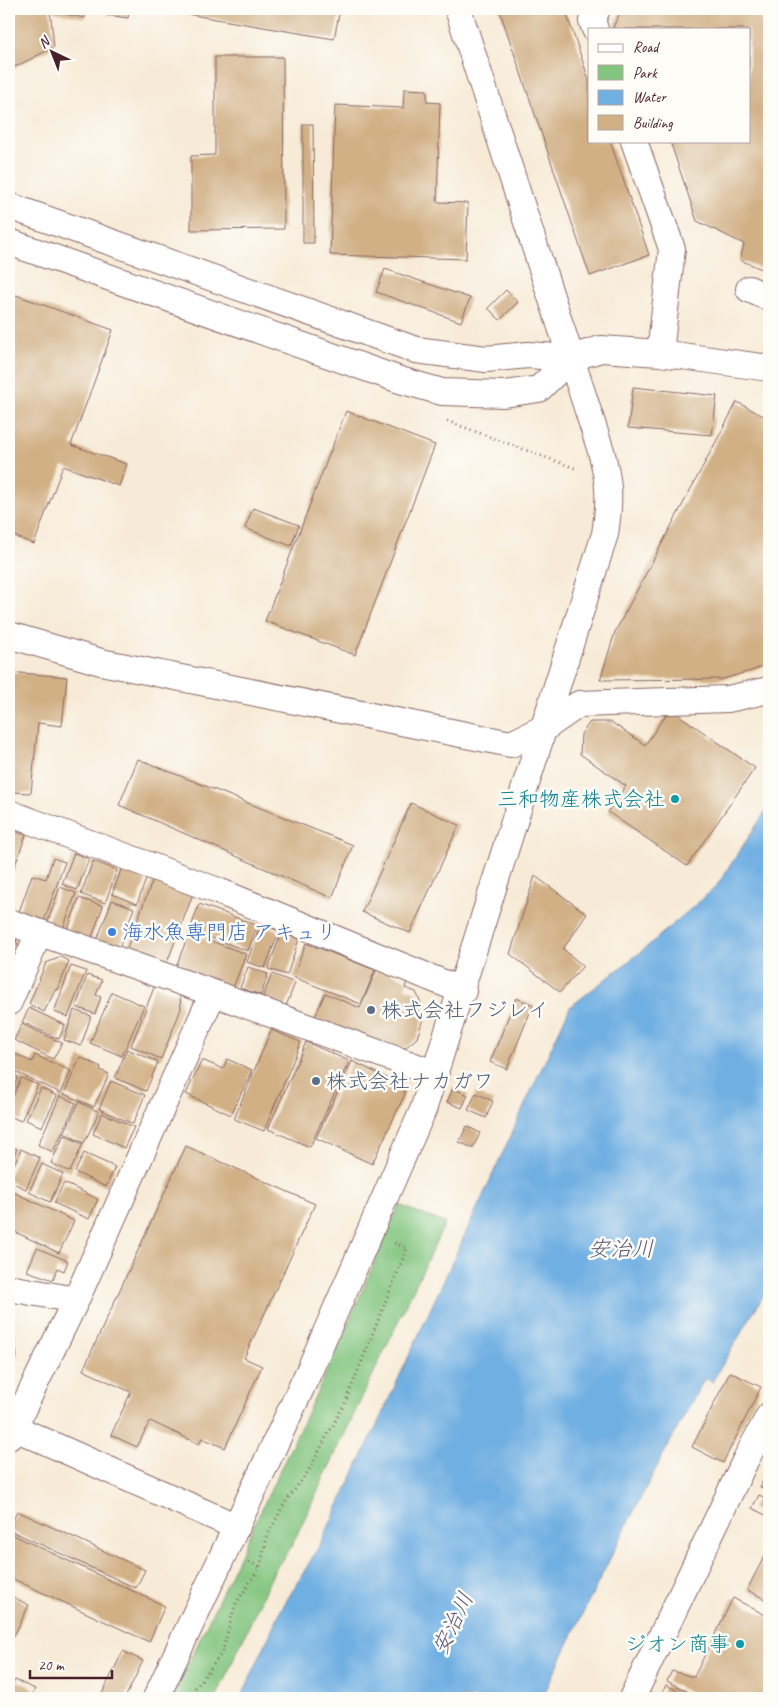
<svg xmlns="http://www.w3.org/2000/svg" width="778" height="1707" viewBox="0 0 778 1707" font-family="Caveat,'Klee One',sans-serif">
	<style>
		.green { fill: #82c57f; stroke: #667255 }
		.water { fill: #6fafe2; stroke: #5c6786 }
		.building { fill: #d1b086 }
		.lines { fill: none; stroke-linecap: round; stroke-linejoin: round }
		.minor-casing { stroke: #876667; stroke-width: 28 }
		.path { stroke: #876667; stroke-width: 3; stroke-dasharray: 1 4; stroke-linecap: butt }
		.minor { stroke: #fff; stroke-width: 26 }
		.culture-dot { fill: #0f9aa8; stroke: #fdfcf7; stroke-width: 2 }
		.shop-dot { fill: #3f7fe0; stroke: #fdfcf7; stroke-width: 2 }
		.service-dot { fill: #5c6f8a; stroke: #fdfcf7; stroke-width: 2 }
		.labels { text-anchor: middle; stroke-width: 5; stroke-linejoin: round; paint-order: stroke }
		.culture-label { font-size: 21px; fill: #0d838f; stroke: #fdfcf7; text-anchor: end }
		.shop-label { font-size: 21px; fill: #366cbe; stroke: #fdfcf7; text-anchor: start }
		.service-label { font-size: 21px; fill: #4e5e75; stroke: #fdfcf7; text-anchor: start }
		.water-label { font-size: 22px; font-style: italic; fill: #595974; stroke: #fdfcf7 }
	</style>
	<rect width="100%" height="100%" fill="#fdfcf7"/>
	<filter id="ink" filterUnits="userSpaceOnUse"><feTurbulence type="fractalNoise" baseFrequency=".02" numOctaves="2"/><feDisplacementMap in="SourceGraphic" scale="10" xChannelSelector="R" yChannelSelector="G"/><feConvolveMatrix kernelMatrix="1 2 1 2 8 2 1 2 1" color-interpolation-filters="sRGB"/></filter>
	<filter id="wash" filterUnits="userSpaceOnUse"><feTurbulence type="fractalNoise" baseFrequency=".0096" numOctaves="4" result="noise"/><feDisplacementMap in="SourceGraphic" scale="20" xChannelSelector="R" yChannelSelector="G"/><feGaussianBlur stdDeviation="1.12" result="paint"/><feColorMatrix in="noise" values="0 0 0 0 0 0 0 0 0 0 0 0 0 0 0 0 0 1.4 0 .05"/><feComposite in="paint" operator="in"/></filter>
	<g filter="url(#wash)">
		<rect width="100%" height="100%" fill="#f7ebd7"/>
		<!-- green -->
		<path class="green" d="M399 1205 445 1223 290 1549 275 1569 216 1698H172L336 1352Z"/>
		<!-- water -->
		<path class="water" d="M769 806V1286L712 1382 705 1378C646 1483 594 1590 542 1698H241L281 1610 320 1545 377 1425 570 1007 642 951 716 887Z"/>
		<g id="blocks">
			<!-- building -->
			<path class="building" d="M9 9H50L54 47 9 70Z
				M55 9H87L85 18 54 12Z
				M108 9H130L128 18 107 15Z
				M157 9H340L334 39Z
				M499 9H565L589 80V141H610L649 255 590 276Z
				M622 9H769V272L740 260 744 244 697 221 670 141H749V29H616L613 27Z
				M215 57H283L284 229 191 230V156L215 155Z
				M404 89 427 90V102L440 103 437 202 468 203 466 259 330 255 335 105 403 108Z
				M303 124H313L314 243H303Z
				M385 269 470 298 461 322 376 292Z
				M506 290 518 302 500 320 488 308Z
				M16 295 113 330 71 445 127 464 119 486 63 466 34 544 9 534V313Z
				M633 387 717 396 712 435 628 428Z
				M737 402 769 419V663L754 670 723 679 600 680 615 632Z
				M346 411 435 445 355 655 265 621Z
				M253 508 299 525 291 546 245 528Z
				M9 672 67 677 62 726 38 723 31 793 9 792Z
				M670 709 755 768 687 866 608 812 626 786 580 754 581 734 590 722H611L645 745Z
				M138 759 353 845 332 898 119 805Z
				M411 803 459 825 410 933 362 912Z
				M9 829 26 835 9 882Z
				M74 853 89 859 77 890 62 884Z
				M53 858 65 862 44 921 19 912 32 875 46 879Z
				M93 861 117 870 105 903 81 894Z
				M123 865 148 874 137 904 112 894Z
				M535 876 587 914 563 949 583 966 560 992 510 954Z
				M153 879 193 894 165 968 125 953Z
				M60 887 76 893 63 929 47 923Z
				M79 898 103 906 91 940 67 932Z
				M112 900 134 908 118 951 96 943Z
				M199 904 257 925 248 951 190 930Z
				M260 924 279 931 265 968 247 962Z
				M9 933 14 935 19 948 9 975Z
				M189 933 246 954 233 988 176 967Z
				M281 933 299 939 287 975 268 969Z
				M306 943 375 970 361 1004 293 977Z
				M61 957 69 961 58 990 56 989 44 1012 29 1004 46 963Z
				M71 966 86 971 68 1017 54 1012Z
				M248 967 268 974 261 995 240 988Z
				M378 967 407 981 405 988 416 992 425 1012 417 1038 400 1052 314 1019 325 993 360 1008Z
				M272 974 295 983 286 1006 262 998Z
				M87 975 102 980 96 995 101 997 95 1014 76 1007Z
				M155 985 180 995 181 1009 161 1059 131 1046Z
				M112 992 144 1006 122 1056 90 1043Z
				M516 998 533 1005 507 1069 490 1062Z
				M29 1008 65 1025 59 1039 22 1022Z
				M74 1010 91 1016 81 1046 64 1040Z
				M22 1024 62 1043 53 1059 14 1040Z
				M271 1030 301 1042 264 1131 234 1119Z
				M306 1042 349 1061 310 1147 268 1129Z
				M127 1049 158 1062 146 1091 115 1078Z
				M9 1051 32 1062 35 1055 71 1071 61 1093 9 1069Z
				M80 1057 101 1067 100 1070 109 1074 94 1107 64 1094Z
				M227 1059 252 1070 231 1115 186 1094 202 1060 223 1069Z
				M352 1061 402 1085 405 1094 372 1164 316 1138Z
				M9 1072 18 1077 9 1098Z
				M21 1078 38 1085 21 1121 9 1116V1105Z
				M111 1081 145 1095 133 1124 99 1109Z
				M41 1088 57 1096 42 1127 26 1120Z
				M453 1088 468 1095 462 1108 447 1102Z
				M476 1093 493 1101 486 1118 468 1110Z
				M60 1096 76 1103 53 1152 38 1145Z
				M79 1102 99 1112 84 1143 64 1133Z
				M102 1113 134 1127 124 1148 93 1134Z
				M467 1126 480 1133 473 1148 459 1142Z
				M64 1135 83 1144 70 1172 51 1163Z
				M9 1145 17 1149 9 1166Z
				M186 1146 315 1204 244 1358 262 1366 225 1448 202 1438 199 1444 150 1421 137 1447 111 1435 131 1392 83 1370Z
				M21 1149 40 1158 26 1189 9 1181V1175Z
				M84 1153 115 1167 106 1187 75 1172Z
				M42 1164 63 1174 50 1202 29 1192Z
				M64 1183 98 1199 89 1219 54 1203Z
				M9 1190 74 1221 59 1253 9 1229Z
				M37 1248 68 1261 64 1271 57 1268 53 1280 27 1271Z
				M13 1327 17 1358 11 1359 13 1373 9 1374V1328Z
				M730 1372 761 1387 723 1463 692 1447Z
				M769 1467V1491L760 1487Z
				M759 1495 769 1500V1517L752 1508Z
				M17 1511 145 1570 136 1588 9 1530Z
				M9 1533 165 1606 149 1642 9 1577Z
				M769 1547V1601L747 1590Z
				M9 1595 29 1605 14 1636 9 1634Z
				M733 1598 769 1617V1698H700L667 1681 672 1671 694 1677Z
				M123 1651 143 1661 125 1698H100Z
				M15 1680 35 1689 31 1698H9V1685L12 1686Z
				M666 1685 692 1698H660Z"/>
		</g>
	</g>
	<g filter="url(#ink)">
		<use href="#blocks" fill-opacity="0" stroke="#876667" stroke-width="1"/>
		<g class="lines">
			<defs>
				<path id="minor" d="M595 29 592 21 597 9
					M634 141 672 249 660 353
					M9 206 416 350 486 359 528 355 571 358 601 349 660 353 769 368
					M9 242 400 380 442 392 504 394 539 389 571 358
					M749 289 769 298
					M9 635 101 662 511 744 546 727 579 704 728 699 769 690
					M9 813 218 891 463 991
					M9 922 213 993 436 1074
					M9 1002 39 933
					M9 1288 76 1300
					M9 1431 24 1432 237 1527
					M9 1437 76 1300 213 993
					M156 1698 310 1369 423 1110 605 534C610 501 610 484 601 451L458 9
					M632 1698 746 1459 769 1416"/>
			</defs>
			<!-- minor casing -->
			<use href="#minor" class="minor-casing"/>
			<!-- path -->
			<path class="path" d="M447 421 577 469
				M249 1562 260 1567
				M189 1696 222 1653 235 1605 260 1567 267 1536 284 1504 307 1473 345 1403 407 1248 394 1243"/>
			<!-- minor -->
			<use href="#minor" class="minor"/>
		</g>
	</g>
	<!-- markers -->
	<g class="culture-dot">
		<circle cx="675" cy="799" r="5"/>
		<circle cx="740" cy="1644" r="5"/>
	</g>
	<circle class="shop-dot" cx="112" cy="932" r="5"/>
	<g class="service-dot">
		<circle cx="371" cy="1010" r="5"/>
		<circle cx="316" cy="1081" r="5"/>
	</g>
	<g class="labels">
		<!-- culture labels -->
		<g class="culture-label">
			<text x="665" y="806">三和物産株式会社</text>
			<text x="730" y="1651">ジオン商事</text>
		</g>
		<!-- shop labels -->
		<g class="shop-label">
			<text x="122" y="939">海水魚専門店 アキュリ</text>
		</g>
		<!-- service labels -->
		<g class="service-label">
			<text x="381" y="1017">株式会社フジレイ</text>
			<text x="326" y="1088">株式会社ナカガワ</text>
		</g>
		<!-- water labels -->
		<g class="water-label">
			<text x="621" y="1256">安治川</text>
			<text transform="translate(452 1623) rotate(-64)" y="8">安治川</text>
		</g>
	</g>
	<!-- margin -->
	<rect width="778" height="1707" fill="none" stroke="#fdfcf7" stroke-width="30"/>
	<!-- legend -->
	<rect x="588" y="28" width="162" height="115" fill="#fdfcf7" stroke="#b5a4a5"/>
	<rect x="598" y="44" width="25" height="8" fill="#ffffff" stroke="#b5a4a5"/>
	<text x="633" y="52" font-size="15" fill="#4a1f2b">Road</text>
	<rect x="598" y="65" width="25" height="15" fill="#82c57f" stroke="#b5a4a5"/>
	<text x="633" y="78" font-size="15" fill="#4a1f2b">Park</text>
	<rect x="598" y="90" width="25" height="15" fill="#6fafe2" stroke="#b5a4a5"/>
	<text x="633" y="102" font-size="15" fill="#4a1f2b">Water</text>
	<rect x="598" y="115" width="25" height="15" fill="#d1b086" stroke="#b5a4a5"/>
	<text x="633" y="128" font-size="15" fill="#4a1f2b">Building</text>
	<!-- north arrow -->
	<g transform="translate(52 52) rotate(317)" stroke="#fdfcf7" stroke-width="4" paint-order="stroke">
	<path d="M0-4L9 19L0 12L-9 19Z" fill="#4a1f2b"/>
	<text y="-8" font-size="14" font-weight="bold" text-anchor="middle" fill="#4a1f2b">N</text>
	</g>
	<!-- scale -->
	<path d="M30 1670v8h82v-8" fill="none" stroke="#4a1f2b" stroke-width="2.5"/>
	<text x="38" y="1670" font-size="15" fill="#4a1f2b" stroke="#fdfcf7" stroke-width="4" paint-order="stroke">20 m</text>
</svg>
